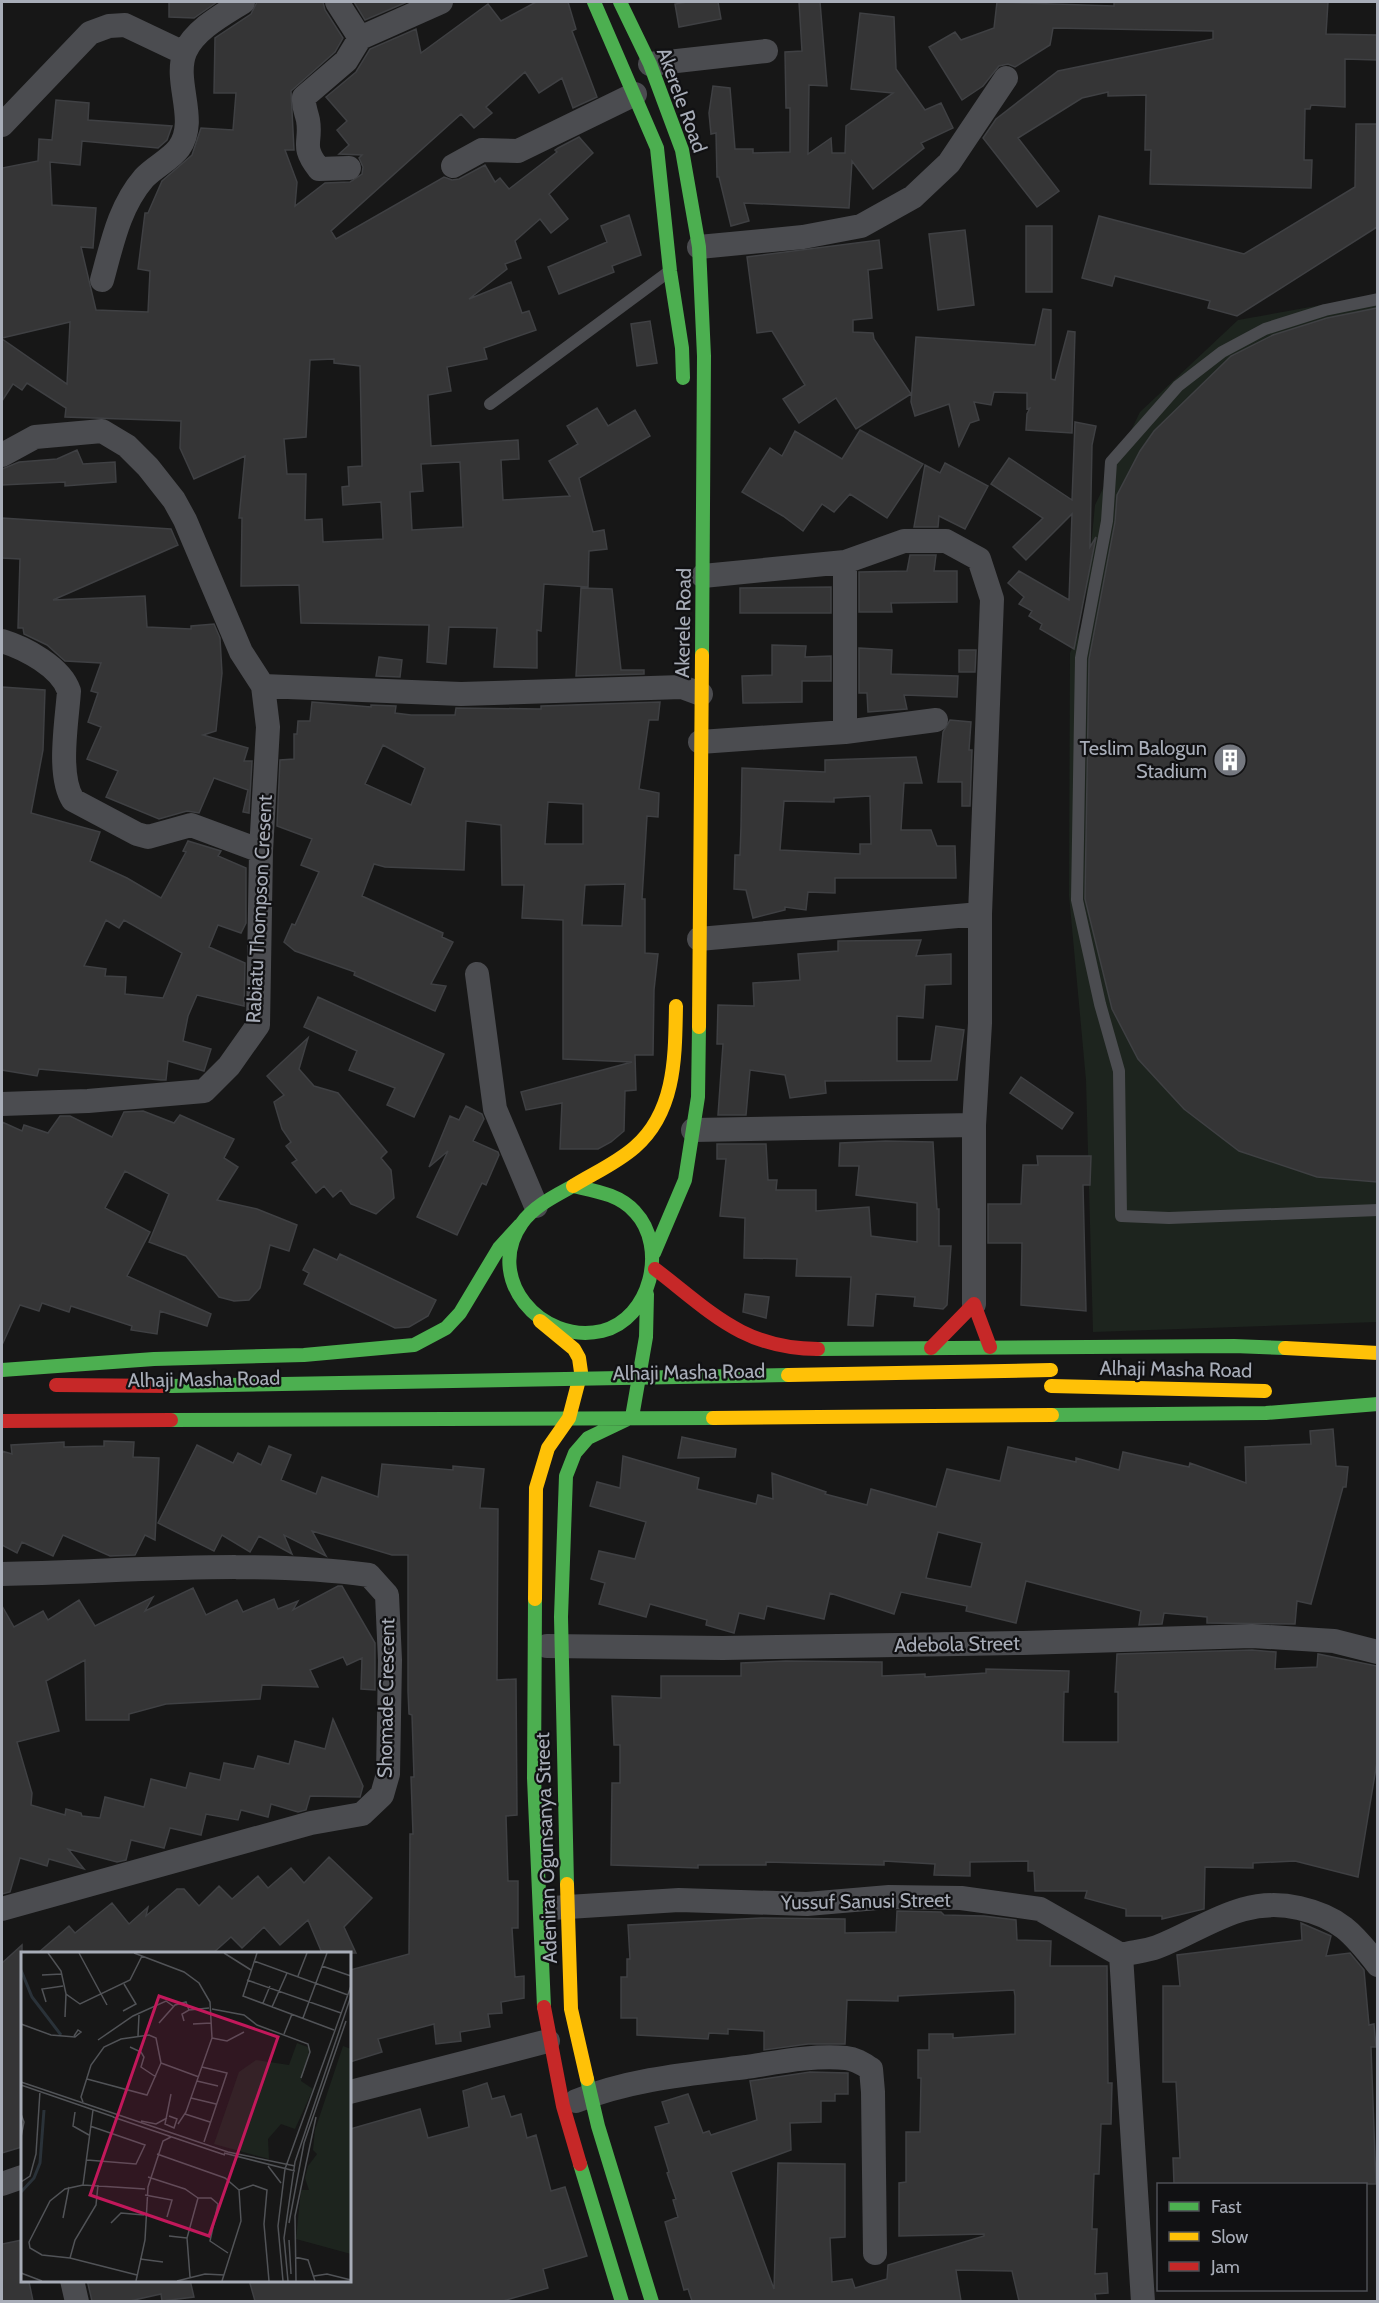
<svg xmlns="http://www.w3.org/2000/svg" width="1379" height="2303" viewBox="0 0 1379 2303" font-family="Cabin,sans-serif">
	<style>
		.green { fill: #1d241e }
		.building { fill: #353536; stroke: #3f4043; stroke-width: 1.5; fill-rule: evenodd }
		.lines { fill: none; stroke-linecap: round; stroke-linejoin: round }
		.lane { stroke: #4b4c50; stroke-width: 12 }
		.street { stroke: #4b4c50; stroke-width: 24 }
		.fast { stroke: #4caf50; stroke-width: 14 }
		.slow { stroke: #ffc107; stroke-width: 14 }
		.jam { stroke: #c62828; stroke-width: 14 }
		.fast-bridge { stroke: #4caf50; stroke-width: 14 }
		.slow-bridge { stroke: #ffc107; stroke-width: 14 }
		.labels { text-anchor: middle; stroke-width: 4.5; stroke-linejoin: round; paint-order: stroke }
		.street-label { font-size: 20px; fill: #a8adb8; stroke: #111113 }
		.poi-label { font-size: 20px; fill: #a8adb8; stroke: #111113; text-anchor: end }
		.inset-river { fill: none; stroke: #2a3239; stroke-width: 3 }
		.inset-road { fill: none; stroke: #515357; stroke-width: 1.5 }
		.view { fill: #c2185b; fill-opacity: 0.15; stroke: #c2185b; stroke-width: 3 }
		.inset-edge { fill: none; stroke: #a8adb8; stroke-width: 3 }
	</style>
	<rect width="100%" height="100%" fill="#171717"/>
	<!-- green -->
	<path class="green" d="M1377 295V1322L1093 1332 1086 1080 1069 895 1070 653 1084 620 1095 505 1140 412 1238 320Z"/>
	<!-- building -->
	<path class="building" d="M169 2H217L194 18 169 17Z
		M257 2H323L325 10 343 38 335 52 291 91 294 150H285L297 182 295 206 325 183 350 182 362 174 363 167 359 158 362 155 339 154 349 145 337 130 347 121 326 97 356 72 370 49 416 29 421 53 488 4 501 21 536 2H568L576 29 572 31 597 97 573 108 562 78 539 93 525 72 486 107 492 113 474 128 461 114 331 231 336 239 444 177 452 180 459 179 485 165 495 182 500 178 509 189 557 152 555 150 558 148 579 137 593 153 549 194 568 219 551 233 540 219 515 241 521 258 505 264 507 269 469 299 511 282 522 313 529 311 536 330 484 348 487 359 447 367 451 391 428 395 431 446 518 440 519 459 501 460 503 500 570 496 549 461 578 444 567 426 597 408 608 426 635 410 650 436 579 478 593 532 604 530 607 549 589 551 588 587 544 584 541 631 537 630V668L494 667 497 628 449 627 446 664 427 662 429 625 301 623 299 585 241 586 242 518H239L245 456 194 479 180 448 181 421 65 417 66 408 27 383 22 390 13 384 2 401V339L67 384 70 322 2 338V168L38 161 39 139 52 140 56 100 89 103 88 120 172 126 167 140 158 148 82 141 80 165 50 162 52 205 96 208 93 248 81 247 96 310 148 312 150 271 138 269 145 213H148L162 181 192 155 201 128 233 130 236 93H214L215 38 251 14ZM334 359V363L360 366 362 466 348 467 349 486 342 487 343 505 381 502 383 539 323 542 322 519 305 520 306 474H287L284 439 306 437 310 360ZM460 462 463 527 412 530 410 492 423 491 421 464Z
		M354 2H407L365 20Z
		M687 2H718L721 19 679 27 675 4Z
		M799 2H820L827 86 809 85 808 154 831 138 832 153H845L846 126 893 93 851 89 860 13 894 17 896 69 925 110 941 103 953 128 921 143 924 148 873 189 852 161 849 208 744 203 749 221 731 226 719 177H717L716 133 711 134 709 113 713 86 730 88 735 149H753V153L790 152V108H786L785 52 802 51Z
		M997 2 1114 6V2H1328L1326 34 1377 35V60L1345 59V107L1311 105 1310 109H1305L1304 160H1312L1311 188 1150 184 1151 150H1145L1146 95 1108 96V92L1082 98 1018 138 1059 191 1037 207 983 138 996 119 1058 71 1213 39V31L1053 28 1050 45 1015 67 1008 64 999 66 983 86 962 100 929 47 955 32 961 40 994 28Z
		M1356 124H1377V227L1237 316 1208 308 1210 301 1115 276 1112 286 1082 278 1099 216 1244 254 1355 187Z
		M629 215 641 255 612 266 614 272 559 294 548 267 607 242 601 226Z
		M1026 226H1052V292H1026Z
		M965 230 974 305 938 310 929 234Z
		M879 240 882 268 868 270 872 318 853 320V332L873 333 874 339 911 394 856 429 836 398 799 423 783 399 805 385 772 331 757 333 747 257Z
		M1377 308V1182L1317 1177 1239 1151 1184 1109 1138 1059 1112 1009 1085 899 1089 659 1115 522 1117 495 1140 451 1154 431 1231 356 1273 335 1327 318Z
		M1043 309 1051 310V379L1055 380 1068 331 1075 332 1072 433 1026 430 1027 414 1030 408 1027 409V393L994 392 991 405 974 402 979 420 970 423 959 446 949 404 915 416 911 402 916 337 1035 345Z
		M650 321 657 363 637 366 631 324Z
		M1075 422 1096 426 1092 445 1090 547 1096 537 1074 649 1040 629 1042 624 1029 616 1032 611 1019 604 1024 597 1008 583 1019 571 1069 600 1072 514 1026 560 1013 547 1043 518 991 484 1009 458 1072 500Z
		M860 430 923 464 887 518 850 494 834 512 822 504 803 531 783 516 742 492 770 448 782 456 795 431 842 459Z
		M77 450 83 464 115 462 116 482 65 486V482L2 485V469L19 462 57 459Z
		M945 463 988 486 965 529 939 516 938 527H914L925 465 940 473Z
		M2 518 171 529 178 545 53 600 145 596 147 627 191 629V626L214 624 220 638 222 673 216 731 203 735 248 748 244 761H252L249 813 243 812 248 790 214 778 199 813 187 811 159 819 106 797 118 771 87 759 101 727 88 722 98 693 91 691 101 663 65 661 47 645 24 634 23 628H18L20 559 2 558Z
		M910 555H936L934 571H957V602L891 603 892 612H859V572L907 571Z
		M831 587V613H740V588Z
		M581 588 612 589 621 670H644V674L576 676Z
		M772 645 806 646 805 657 831 656V681H802V702L743 703 742 676 772 675Z
		M859 648 892 650 891 674 958 676 957 697 904 695 907 709 868 712 867 693H859Z
		M959 650H976L975 672H959Z
		M379 657 402 660 400 677 376 676Z
		M2 687 45 690 43 750 31 813 100 832 90 861 127 878 161 898 186 852 183 851 188 841 221 851 218 856 246 868V923L241 933 218 925 209 947 245 963 244 1006 197 995 188 1016 183 1041 211 1049 204 1071 168 1061 166 1080H161L39 1069 37 1076 2 1070ZM106 920 119 928 124 920 182 953 163 998 125 994 126 977 105 976 106 969 84 966Z
		M312 702 371 707V705L396 706 395 713 411 715H455L456 708 541 709V706L660 702 658 720H649L639 789 659 793 658 817 647 816 642 899H645V953L658 954 654 990 653 1055H635L636 1090 625 1091 624 1131 611 1142 598 1149H560L562 1103 526 1110 521 1092 632 1062 563 1059V920L522 918 524 885H502L501 825 466 821 464 870 385 867 374 864 362 896 443 933 442 937 453 942 431 984 446 986 435 1011 354 975 355 972 295 951 284 942 292 924 295 925 319 872 301 865 312 839 277 826 280 760 294 759V734H297L298 721H310ZM383 745 425 768 411 805 365 784ZM548 802 583 804V844H545ZM625 884 622 926 582 925 585 885Z
		M950 720 971 722 969 750H972L970 806H962V782H938L943 732Z
		M916 757 922 783H904L901 830H931L937 846H955L956 878H835V893L808 892 806 910 785 907V910L753 918 746 890 734 889 735 855H740L741 827 742 768 825 772V760ZM870 796 871 844H860V854L780 850 784 801 834 802V798Z
		M921 940 916 956 951 954V984L925 985 923 1018 897 1016V1061H931L936 1026 964 1030 957 1080 825 1081 826 1093 790 1098 785 1075 750 1070 746 1115H718L723 1044H717L718 1005 754 1006 753 983 800 980 798 954 838 951V941Z
		M318 997 444 1054 414 1117 387 1105 395 1088 349 1070 357 1051 304 1027Z
		M308 1038 299 1069 314 1086 338 1093 387 1152 381 1158 391 1170 394 1198 376 1214 351 1204 341 1190 333 1197 324 1186 316 1193 292 1163 297 1160 286 1146 291 1142 282 1129 274 1102 284 1095 267 1076Z
		M1021 1077 1073 1113 1062 1129 1010 1093Z
		M466 1106 482 1114 484 1119 473 1141 498 1152 499 1155 486 1185 482 1183 457 1235 417 1217 448 1151 429 1167 450 1116 459 1120Z
		M143 1111 174 1123 180 1115 234 1139 224 1158 238 1167 217 1200 257 1209 297 1225 289 1251 270 1245 260 1288 249 1300 234 1301 219 1297 186 1256 149 1242 169 1194 125 1171 105 1208 150 1232 127 1276 211 1314 207 1326 160 1311 157 1334 131 1330 132 1326 71 1306 69 1312 42 1303 39 1311 20 1305 2 1345V1122L22 1131 24 1125 48 1133 60 1116H70L112 1137 124 1112Z
		M886 1141 933 1142 937 1209H939V1246H951L947 1305 943 1309 914 1306 915 1297 876 1294 873 1326 848 1325 851 1277 796 1276 797 1259 744 1258 745 1218 720 1216 726 1159H717V1144H766L768 1180H777L776 1190H816V1211L869 1207 871 1236 917 1242V1203L856 1195 859 1166H839L840 1143Z
		M1037 1156H1091L1090 1185H1083L1086 1311 1021 1305 1022 1243H988V1204H1021L1023 1165H1038Z
		M314 1249 337 1260 340 1254 436 1300 428 1316 409 1327 395 1328 304 1284 309 1273 303 1270Z
		M745 1294 769 1297 766 1318 743 1312Z
		M1333 1429 1336 1466 1348 1467 1346 1487H1343L1311 1604 1297 1601 1295 1624 1207 1623V1617L1164 1613 1162 1624 1139 1625 1141 1611 1026 1581 1016 1623 966 1611 967 1606 901 1592 894 1614 830 1593 824 1619 767 1606 764 1619 739 1613 734 1633 706 1625 707 1620 650 1604 646 1617 599 1604 605 1583 591 1579 599 1551 635 1559 646 1522 590 1506 597 1482 620 1488 623 1456 699 1478 697 1489 756 1504 758 1495 773 1499 772 1473 826 1492 825 1494 867 1505 871 1489 936 1507 947 1469 1000 1481 1008 1447 1076 1462V1458L1119 1470 1123 1452 1189 1467 1190 1463 1246 1483 1245 1447 1311 1444 1310 1431ZM938 1532 982 1543 971 1587 926 1578Z
		M682 1437 736 1449 735 1457 678 1458Z
		M104 1441 134 1442 133 1457 159 1458 155 1540 145 1535 135 1555 110 1556 63 1535 53 1556 22 1542 17 1553 2 1545V1451L12 1454 11 1445 64 1442V1447L104 1446Z
		M197 1445 233 1463 238 1453 261 1465 269 1446 291 1455 281 1480 316 1494 322 1477 378 1497 382 1464 453 1470V1466L484 1469 480 1508 498 1509 497 1680 516 1679 517 1815 506 1816 508 1881H518V1928H512L515 1977 524 1976V1998L501 2002 502 2013 488 2014 490 2027 460 2032 461 2041 436 2044 434 2024 378 2039 382 2052 350 2062V1970L409 1954 410 1834H413L411 1777H414L412 1715 409 1714 408 1691V1555H392L312 1531 326 1556 284 1535 292 1554 259 1536 250 1552 222 1535 214 1551 158 1523Z
		M338 1586H342L375 1643V1690L361 1689 362 1658 347 1665 343 1657 310 1670 318 1687 262 1685 260 1699 166 1704 129 1714V1720H86L85 1660 46 1681 59 1731 17 1742 32 1793 31 1805 65 1815 66 1809 81 1813 82 1816 100 1818 105 1797 144 1807 151 1779 186 1788 190 1773 220 1780 224 1763 254 1769 258 1756 289 1764 295 1741 325 1749 333 1719 363 1786 360 1797 310 1796 306 1810 298 1812 271 1804 268 1817 241 1810 238 1820 206 1814 201 1835 170 1828 164 1848 131 1840 126 1860 117 1862 68 1849 84 1869 49 1859 47 1866 20 1858 10 1892 2 1894V1606L14 1627 43 1611 48 1620 79 1600 95 1626 153 1597 145 1611 193 1588 206 1615 237 1600 243 1612 274 1599 278 1609 298 1601 293 1610Z
		M1252 1650 1276 1652 1275 1669 1317 1667 1318 1654 1377 1666V1762L1358 1877 1295 1861 1253 1863V1868L1205 1867 1204 1909 1162 1919V1916H1126V1909L1085 1898 1087 1891H1035L1034 1871H1028V1861L970 1862V1876L934 1875 935 1864 884 1861V1865L766 1862V1865H698V1868L611 1865 612 1783H620V1745H614L612 1696 661 1698V1676H741V1663L786 1661 882 1662V1676L925 1674V1677L986 1673V1669L1069 1671 1068 1692H1064L1063 1742H1118V1692H1115L1117 1654Z
		M329 1857 372 1898 344 1927 356 1953H322L308 1920 280 1945 264 1927 242 1948 231 1937 213 1953H38L69 1926 75 1933 112 1903 129 1924 148 1907 146 1916 177 1889H184L199 1906 219 1886 232 1899 258 1876 268 1888 291 1868 304 1883Z
		M897 1911 941 1912 944 1915 984 1916 1016 1920 1017 1940 1051 1941 1050 1966H1107L1108 2083H1112L1111 2124H1101L1099 2174H1094L1092 2229H1097L1095 2274 1107 2273 1108 2293 1095 2294 1096 2301H1019L1012 2271 956 2270 961 2301H692L688 2289 684 2290 665 2222 678 2217 673 2200 676 2199 667 2173 669 2172 655 2127 669 2123 662 2102 688 2094 703 2133 709 2131 711 2135 757 2120 750 2081 810 2072 848 2073V2094H835V2101H821V2122L790 2123 791 2150 731 2172 774 2289 778 2163 845 2164V2237L830 2238 832 2282 852 2279 855 2288 887 2279 888 2265 984 2236V2234L899 2236V2183L906 2182V2132H920L921 2078H918V2050H929V2034H953V2038L1015 2034V1996L1014 1990 898 1996V2001L847 2000 845 2044H808L764 2050V2031L728 2029V2034L709 2033 708 2039 637 2035V2018H621V1977H627V1959H630L628 1925 761 1918 845 1919V1933L896 1932Z
		M1301 1923 1331 1936 1326 1956 1350 1953 1364 1970 1369 2025 1374 2024 1376 2047H1371L1376 2184H1174L1173 2158H1180L1176 2082H1163V1986H1180L1177 1955 1302 1940Z
		M22 1945V2147L2 2153V1963Z
		M487 2083 492 2099 504 2096 511 2117 521 2114 527 2138 536 2135 551 2191 565 2187 587 2256 543 2269 548 2288 503 2301H255L249 2280H350V2129L420 2109 428 2138 469 2127 463 2091Z
		M22 2240V2283L29 2282 33 2301H2V2244Z
		M87 2280H190L194 2297 162 2301 161 2294 130 2301H92Z"/>
	<g class="lines">
		<!-- lane -->
		<path class="lane" d="M1378 299 1325 310 1265 329 1222 352 1178 386 1111 462 1107 521 1081 658 1077 900 1100 1004 1119 1071 1121 1216 1169 1218 1378 1210
			M490 404 667 273"/>
		<!-- street -->
		<path class="street" d="M337 2 360 38
			M650 64 766 51
			M2 125 90 33 109 26 125 25 184 53
			M453 166 482 150 518 151 635 94
			M349 168 319 169C300 145 312 143 308 120 306 111 303 106 304 97L346 61 360 38 441 2
			M699 247 803 237 861 226 913 197 949 163 1006 78
			M102 280C112 244 119 207 144 178 154 167 170 160 179 148 199 120 173 82 185 52 194 30 224 14 243 2
			M2 455 35 437 102 431 127 446 148 467 174 500 185 520 241 652 263 686 268 727 261 851 258 1025 229 1066 204 1091 88 1101 2 1104
			M703 576 845 562 904 541H946L979 559 992 599 980 914V1023L974 1125V1304
			M2 641C25 648 61 667 69 691 67 721 57 775 73 800L137 834 148 837 191 825 261 851
			M263 686 461 694 682 687 701 694
			M845 732V562
			M700 742 845 732 936 720
			M699 939 980 914
			M477 974 495 1109 536 1206
			M693 1130 974 1125
			M2 1574C120 1572 253 1559 369 1575L387 1595 390 1660 388 1774 382 1795 362 1814 311 1823 2 1909
			M547 1646 723 1648 1023 1643 1252 1636 1334 1641 1378 1652
			M552 1908 679 1900 807 1904 889 1897 961 1898 1040 1909 1121 1955
			M1121 1955 1143 2302
			M1121 1955C1133 1952 1146 1951 1157 1947 1206 1928 1242 1895 1299 1908 1339 1917 1353 1933 1378 1965
			M350 2092 548 2041
			M576 2101C630 2079 689 2074 746 2067 779 2062 813 2055 846 2058 856 2059 863 2064 871 2069L873 2092 875 2253
			M2 2184 22 2177
			M72 2280 77 2302"/>
		<!-- fast -->
		<path class="fast" d="M594 2 657 148 670 271 682 348 683 378
			M620 2 650 64 682 150 699 247 704 356 702 655
			M573 1186C595 1191 619 1194 635 1212 668 1247 651 1319 602 1331 541 1345 483 1278 522 1223 534 1206 555 1196 573 1186Z
			M654 1253 685 1180 698 1097 699 1027
			M818 1349 1234 1346 1285 1348
			M2 1370 154 1359 304 1355 414 1345 446 1328 460 1313 499 1248 520 1225
			M1052 1415 1266 1413 1378 1404
			M171 1420 713 1418
			M535 1599 534 1778 544 2007
			M567 1884 561 1617 566 1476 575 1453 588 1438 632 1417 646 1337 647 1294
			M587 2079 598 2126 652 2302
			M580 2164 622 2302"/>
		<!-- slow -->
		<path class="slow" d="M699 1027 702 655
			M573 1186C594 1173 617 1163 635 1147 676 1111 675 1056 676 1006
			M1285 1348 1378 1353
			M1051 1386 1265 1391
			M713 1418 1052 1415
			M535 1599 536 1488 548 1448 569 1418 581 1372 579 1358 574 1349 540 1321
			M567 1884 571 2009 587 2079"/>
		<!-- jam -->
		<path class="jam" d="M655 1269C710 1311 743 1349 818 1349
			M931 1348 974 1304 990 1347
			M56 1385 171 1386
			M2 1421 171 1420
			M544 2007 563 2106 580 2164"/>
		<!-- fast-bridge -->
		<path class="fast-bridge" d="M171 1386 788 1375"/>
		<!-- slow-bridge -->
		<path class="slow-bridge" d="M788 1375 1051 1370"/>
	</g>
	<!-- icons -->
	<defs>
		<symbol id="building-disc" viewBox="-11 -11 22 22"><circle r="9.5" fill="#757880" stroke="#111113"/><path d="M-4-6H4V6H1V3H-1V6H-4ZM-2.5-4.3h1.7v1.8h-1.7ZM.8-4.3h1.7v1.8H.8ZM-2.5-1h1.7V.8h-1.7ZM.8-1h1.7V.8H.8Z" fill="#fff"/></symbol>
	</defs>
	<g fill-rule="evenodd">
		<use href="#building-disc" x="1211" y="741" width="38" height="38"/>
	</g>
	<g class="labels">
		<!-- street labels -->
		<g class="street-label">
			<text transform="translate(682 100) rotate(70)" y="7">Akerele Road</text>
			<text transform="translate(683 623) rotate(-89)" y="7">Akerele Road</text>
			<text transform="translate(259 909) rotate(-87)" y="7">Rabiatu Thompson Cresent</text>
			<text transform="translate(1176 1369) rotate(1)" y="7">Alhaji Masha Road</text>
			<text transform="translate(689 1372) rotate(-1)" y="7">Alhaji Masha Road</text>
			<text transform="translate(204 1379) rotate(-1)" y="7">Alhaji Masha Road</text>
			<text transform="translate(957 1644) rotate(-1)" y="7">Adebola Street</text>
			<text transform="translate(386 1698) rotate(-89)" y="7">Shomade Crescent</text>
			<text transform="translate(546 1848) rotate(-92)" y="7">Adeniran Ogunsanya Street</text>
			<text transform="translate(866 1901) rotate(-1)" y="7">Yussuf Sanusi Street</text>
		</g>
		<!-- poi labels -->
		<g class="poi-label">
			<text x="1207" y="755">Teslim Balogun<tspan x="1207" dy="23">Stadium</tspan></text>
		</g>
	</g>
	<!-- overview -->
	<g transform="translate(21 1952)">
		<rect width="330" height="330" fill="#171717"/>
		<path d="M276 91 289 96 280 129 292 137 274 177 260 172 247 187 248 207 193 192 218 120 235 108 268 113ZM322 94 330 97V302L275 287 280 238H288L284 226 287 214 296 202 292 198 294 178Z" fill="#1d241e"/>
		<path class="inset-river" d="M0 18 11 45 40 83M0 240 13 226 19 211 23 158"/>
		<path class="inset-road" d="M27 1 40 19 45 42 59 52 109 28 121 4M58 1 86 53M113 1 163 20 178 31 189 50 191 86 165 160 157 172M203 1 230 18M236 1 222 44 313 78M233 9 327 43M301 14 330 24M21 23 41 22M277 24 286 1M226 28 320 61M25 50 21 37 42 34M242 51 249 34M251 55 266 21M191 57 223 63 236 73 287 92 289 100 280 126M102 59 115 52 103 32M44 65 45 42M282 66 306 1M163 69 161 62 168 58 188 56M138 71 154 53 165 50 168 58M0 72 30 83 54 85 60 80 57 78 53 84M172 72 190 71M263 82 271 62M117 84 118 63M191 86 206 89 223 80M77 88 112 64 145 49 152 54M109 95 120 100 123 105 120 115 135 125M140 111 178 125M181 115 206 121 183 190M176 129 197 134M0 130 207 200 274 214M0 133 93 165M170 146 195 152M62 150 60 145 70 113 83 95 100 87 128 83 135 86 140 111 126 143 66 127M54 160 52 174 68 183M0 162 3 170 0 185M164 162 189 170M148 164 156 167 153 176 144 172 150 142M92 165 204 203M120 169 135 172 146 166M203 201 274 219M136 202 204 226 218 238 220 269 201 329M66 208 115 212 124 193 69 174M247 214 260 231M127 225 164 237 177 246M0 230 9 224 15 202 19 139M62 233 72 158M218 238 232 233 246 238 243 272 248 329M124 243 151 248 146 265M177 246H190L197 252 189 289 207 301M42 266 48 235M90 271 100 261 123 263M268 271 283 191 325 69M148 284 166 286M268 288 270 322M274 305 287 308 294 329M49 306 54 288 75 253 77 233M119 307 142 310M0 321 21 329M116 323 49 306 21 303 9 296 8 290 29 249 44 237 62 233 124 237M293 324 306 322 330 328M169 325 166 286 177 246M115 329 124 288 127 235 142 189 150 185M156 329 184 322 203 323M262 329 257 274 264 217 330 34M267 329 263 286 274 210 330 44M275 329 274 264 295 165"/>
		<path class="view" d="M138 44 257 85 188 284 69 243Z"/>
		<rect width="330" height="330" class="inset-edge"/>
	</g>
	<!-- border -->
	<rect width="1379" height="2303" fill="none" stroke="#a8adb8" stroke-width="6"/>
	<!-- legend -->
	<rect x="1157" y="2183" width="210" height="108" fill="#111113" stroke="#4d4f55" stroke-width="1.5"/>
	<rect x="1169" y="2202" width="30" height="9" fill="#4caf50" stroke="#4d4f55" stroke-width="1.5"/>
	<text x="1211" y="2213" font-size="18" fill="#a8adb8">Fast</text>
	<rect x="1169" y="2232" width="30" height="9" fill="#ffc107" stroke="#4d4f55" stroke-width="1.5"/>
	<text x="1211" y="2243" font-size="18" fill="#a8adb8">Slow</text>
	<rect x="1169" y="2262" width="30" height="9" fill="#c62828" stroke="#4d4f55" stroke-width="1.5"/>
	<text x="1211" y="2273" font-size="18" fill="#a8adb8">Jam</text>
</svg>
